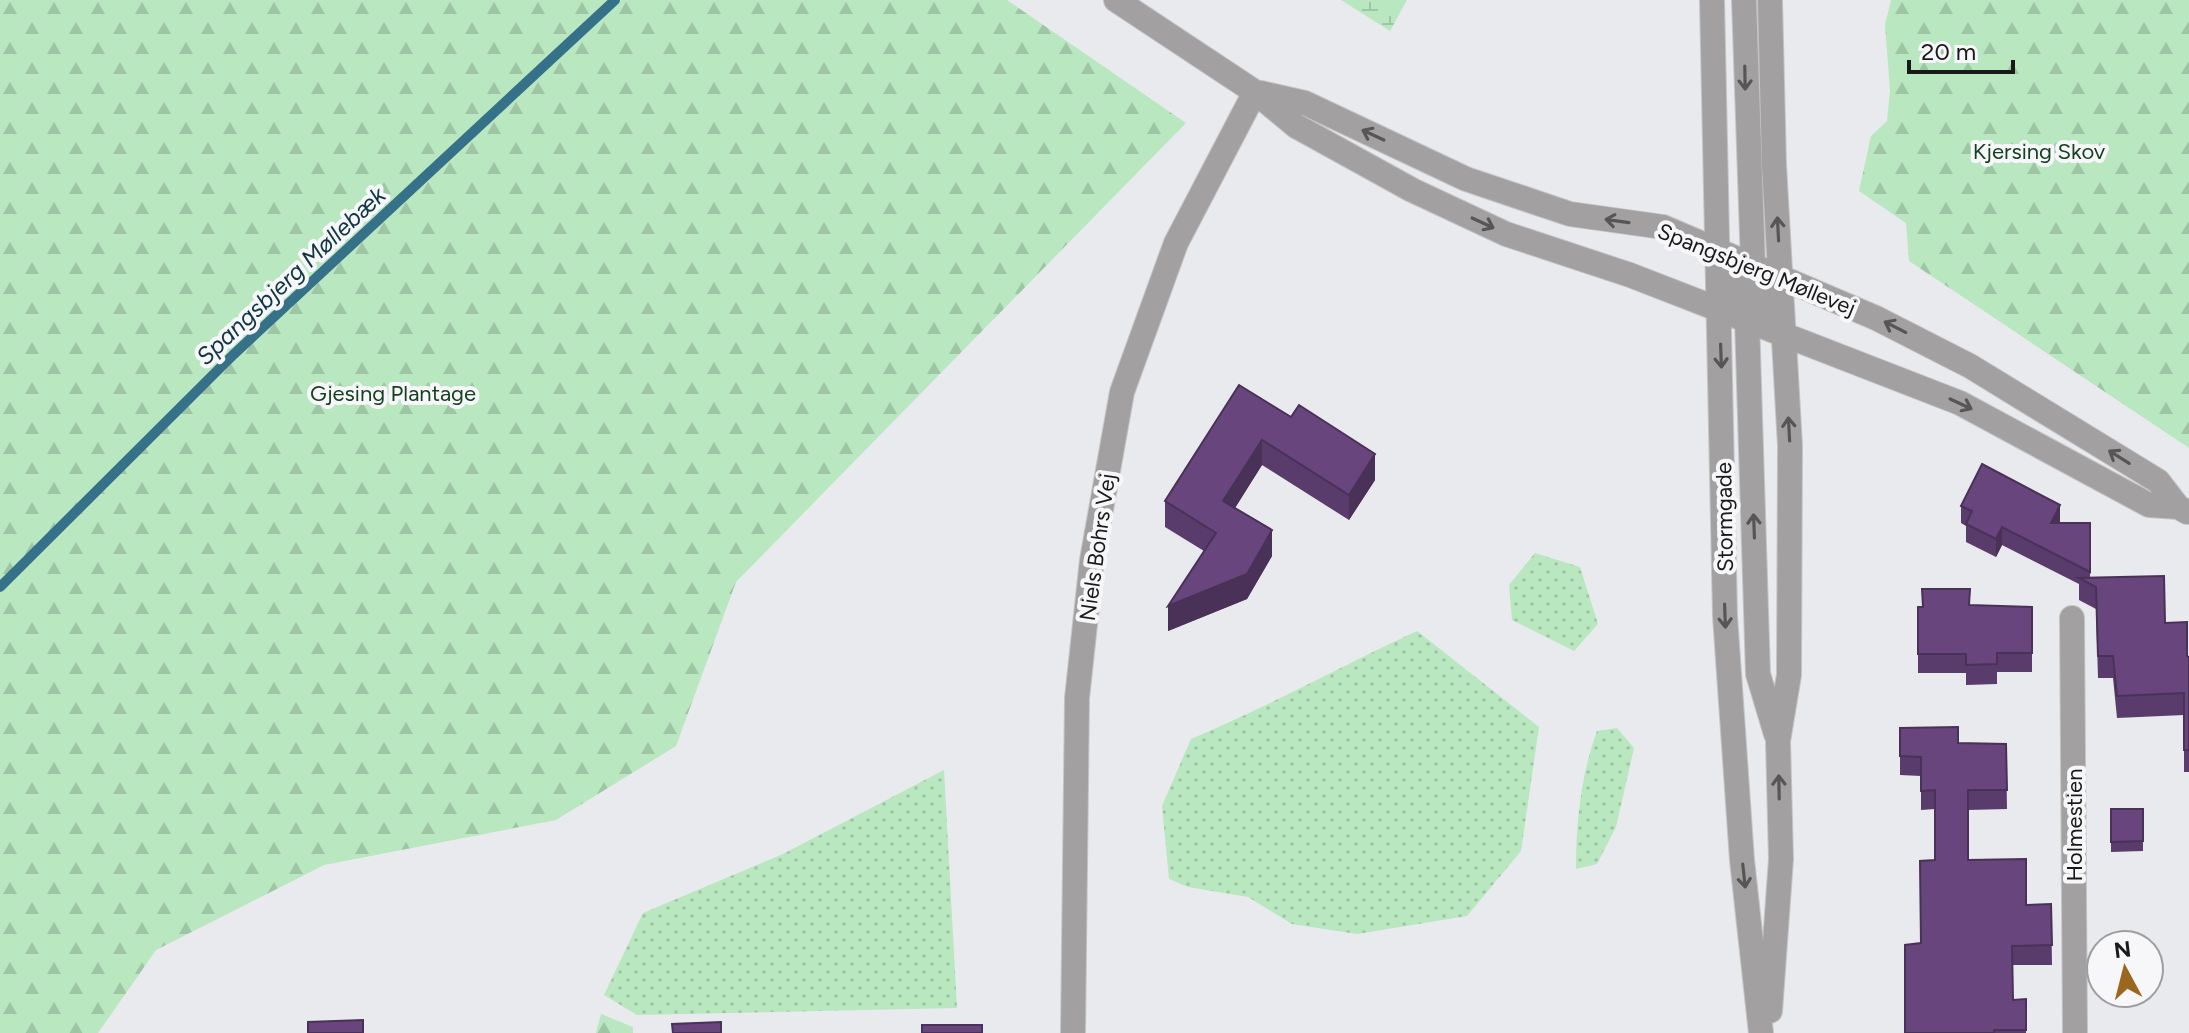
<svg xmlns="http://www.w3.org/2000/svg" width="2189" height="1033" viewBox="0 0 2189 1033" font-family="Figtree,sans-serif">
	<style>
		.grass { fill: url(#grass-dots) }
		.forest { fill: url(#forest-firs) }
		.wetland { fill: url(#wetland-marsh) }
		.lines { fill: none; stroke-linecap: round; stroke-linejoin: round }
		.stream { stroke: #357188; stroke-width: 10 }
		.minor-casing { stroke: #c4c4c7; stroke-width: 26 }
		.tertiary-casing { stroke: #c4c4c7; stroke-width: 26 }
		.minor { stroke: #a2a0a0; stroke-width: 24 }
		.tertiary { stroke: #a2a0a0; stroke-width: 24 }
		.wall { fill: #593c6c }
		.shaded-wall { fill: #493158 }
		.building { fill: #68467d; stroke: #493158; stroke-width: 2 }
		.oneway { stroke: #575656 }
		.labels { text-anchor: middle; stroke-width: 8; stroke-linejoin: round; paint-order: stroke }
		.park-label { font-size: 22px; fill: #144121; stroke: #f7f7fa }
		.street-label { font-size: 22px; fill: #19191a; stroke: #f7f7fa }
		.water-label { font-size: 24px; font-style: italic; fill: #0e3644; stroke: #f7f7fa }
	</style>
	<defs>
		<pattern id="grass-dots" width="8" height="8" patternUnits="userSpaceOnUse" patternTransform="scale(2)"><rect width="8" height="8" fill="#b8e7c0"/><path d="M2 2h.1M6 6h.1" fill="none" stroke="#9ec6a4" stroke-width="1.8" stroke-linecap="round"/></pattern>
		<pattern id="forest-firs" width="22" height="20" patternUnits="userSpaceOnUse" patternTransform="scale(2)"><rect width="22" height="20" fill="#b8e7c0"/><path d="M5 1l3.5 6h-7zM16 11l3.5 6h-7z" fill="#9ec6a4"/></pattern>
		<pattern id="wetland-marsh" width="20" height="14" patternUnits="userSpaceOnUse" patternTransform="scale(2)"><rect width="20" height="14" fill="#b8e7c0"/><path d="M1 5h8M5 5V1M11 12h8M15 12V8" fill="none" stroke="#9ec6a4"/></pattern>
	</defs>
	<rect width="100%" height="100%" fill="#e9eaed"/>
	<!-- grass -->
	<path class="grass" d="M1535 553 1580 567 1598 624 1574 651 1512 620 1509 585Z
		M1417 631 1539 727 1521 851 1467 916 1357 934 1292 924 1248 897 1188 887 1169 879 1162 806 1191 739C1268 707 1341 666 1417 631Z
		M1617 728 1634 748 1616 827 1597 864 1576 869C1576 822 1581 775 1597 731Z
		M944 770 957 1008 637 1015 604 995 643 913 783 854Z"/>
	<!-- forest -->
	<path class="forest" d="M0 0H1007L1186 123 736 582 676 746 556 820 324 865 156 950 98 1033H0Z
		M1891 0H2189V448L1909 261 1906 223 1859 191 1871 136 1887 121 1890 90 1885 25Z
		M601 1014 633 1027V1033H596Z"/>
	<!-- wetland -->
	<path class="wetland" d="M1341 0H1407L1390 31Z"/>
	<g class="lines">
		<!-- stream -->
		<path class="stream" d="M0 587 233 355 615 0"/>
		<defs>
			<path id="minor" d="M2072 618 2075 1033
				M1073 1033 1077 698 1092 560 1122 392 1176 243 1255 92"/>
			<path id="tertiary" d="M1116 0 1255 92 1296 126 1412 190 1506 234 1630 275 1960 403 2149 505 2178 507
				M1712 0 1725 616 1742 860 1761 1033
				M1744 0 1753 265 1757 287 1780 329
				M1261 93 1305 103 1466 179 1570 214 1663 227 1876 318 1970 366 2158 481 2178 507 2187 512
				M1719 252 1736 279 1747 320 1758 674 1776 734
				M1770 1011 1781 859 1778 741 1789 675 1790 446 1774 165 1770 0"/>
		</defs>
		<!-- minor casing -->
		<use href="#minor" class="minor-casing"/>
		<!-- tertiary casing -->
		<use href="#tertiary" class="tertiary-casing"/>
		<!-- minor -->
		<use href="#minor" class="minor"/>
		<!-- tertiary -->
		<use href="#tertiary" class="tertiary"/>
	</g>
	<!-- wall -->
	<path class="wall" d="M1239 385 1375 480 1349 520 1262 465 1235 508 1272 556 1247 599 1168 631 1204 551 1165 527V501Z
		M1961 506 2060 523H2090V577L2165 623 2187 656 2189 657V772H2184V715L2117 718 2113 678H2098L2096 609 2079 600V584L2002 545 1996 557 1966 542V526L1961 523Z
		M1970 605 2032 607V672H1997V684L1966 685V673H1918V607Z
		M1900 728 1958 743 2006 744 2007 809 1968 810V860L2026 905 2051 904 2052 965H2012L2013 1000 2026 999V1033H1905L1935 860V809L1921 810V776L1900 775Z
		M2111 809H2143V851L2111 852Z"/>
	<!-- shaded-wall -->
	<path class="shaded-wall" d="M1262 440V465L1223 527V501Z
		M1375 454V480L1349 520V495Z
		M2060 505V522L2051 523Z
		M2002 527V545L1996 557V539Z
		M1272 530V556L1247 599 1168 631V606Z"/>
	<!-- building -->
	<path class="building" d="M1239 385 1291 417 1299 405 1375 454 1349 495 1262 440 1223 501 1272 530 1247 574 1168 606 1216 533 1165 501Z
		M1982 464 2060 505 2051 523H2090V572L2002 527 1996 539 1966 524 1972 511 1961 506Z
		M2164 576 2165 623 2187 622V656L2189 657V750H2184V693L2117 696 2113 656H2098L2096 587 2079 578Z
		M1922 589H1970L1969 605 2032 607V653H1997V664L1966 665V654H1918V607H1923Z
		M1958 727V743L2006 744 2007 790H1968V860L2026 859V905L2051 904 2052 945 2012 946 2013 1000 2026 999V1030H1994V1033H1905V945L1921 943 1920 861 1935 860V790L1921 791V757L1900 756V728Z
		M2111 809H2143V841L2111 842Z
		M363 1020V1033H308V1022Z
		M721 1022V1033H673L672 1024Z
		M922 1025H982V1033H922Z"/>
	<!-- one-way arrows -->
	<defs><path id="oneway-shaft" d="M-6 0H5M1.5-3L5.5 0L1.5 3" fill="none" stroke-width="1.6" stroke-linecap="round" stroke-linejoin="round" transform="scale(2)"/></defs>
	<g class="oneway">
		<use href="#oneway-shaft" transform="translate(1745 78) rotate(89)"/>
		<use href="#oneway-shaft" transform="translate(1373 135) rotate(-155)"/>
		<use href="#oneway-shaft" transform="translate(1617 221) rotate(-172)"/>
		<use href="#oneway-shaft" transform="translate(1483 223) rotate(25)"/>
		<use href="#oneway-shaft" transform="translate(1778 229) rotate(-93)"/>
		<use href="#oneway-shaft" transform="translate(1895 327) rotate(-153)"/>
		<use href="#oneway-shaft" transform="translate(1721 356) rotate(88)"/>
		<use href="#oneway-shaft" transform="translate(1961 404) rotate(25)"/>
		<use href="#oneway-shaft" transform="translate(1789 429) rotate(-93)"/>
		<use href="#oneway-shaft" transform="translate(2119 457) rotate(-148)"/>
		<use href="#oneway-shaft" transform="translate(1754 526) rotate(-92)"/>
		<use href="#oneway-shaft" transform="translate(1725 616) rotate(88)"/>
		<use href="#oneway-shaft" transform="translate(1779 787) rotate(-91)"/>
		<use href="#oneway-shaft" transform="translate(1744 876) rotate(84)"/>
	</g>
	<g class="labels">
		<!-- park labels -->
		<g class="park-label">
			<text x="2039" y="159">Kjersing Skov</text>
			<text x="393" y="401">Gjesing Plantage</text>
		</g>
		<!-- street labels -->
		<g class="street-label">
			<text transform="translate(1757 269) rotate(22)" y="8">Spangsbjerg Møllevej</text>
			<text transform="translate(1724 517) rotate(-91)" y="8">Stormgade</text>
			<text transform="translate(1097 547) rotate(-82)" y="8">Niels Bohrs Vej</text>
			<text transform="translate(2074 825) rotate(-90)" y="8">Holmestien</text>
		</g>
		<!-- water labels -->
		<g class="water-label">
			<text transform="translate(291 276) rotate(-43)" y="8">Spangsbjerg Møllebæk</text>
		</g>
	</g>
	<!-- north arrow -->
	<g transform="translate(2125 969) rotate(353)"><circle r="38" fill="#f7f7fa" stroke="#9e9ea0" stroke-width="2"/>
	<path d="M0-6L14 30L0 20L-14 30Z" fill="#9b671e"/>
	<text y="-12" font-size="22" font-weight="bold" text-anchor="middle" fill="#19191a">N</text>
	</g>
	<!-- scale -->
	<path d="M1909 60v12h104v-12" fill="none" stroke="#19191a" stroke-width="4"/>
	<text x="1921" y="60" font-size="24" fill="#19191a" stroke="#f7f7fa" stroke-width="6" paint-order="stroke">20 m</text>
</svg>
